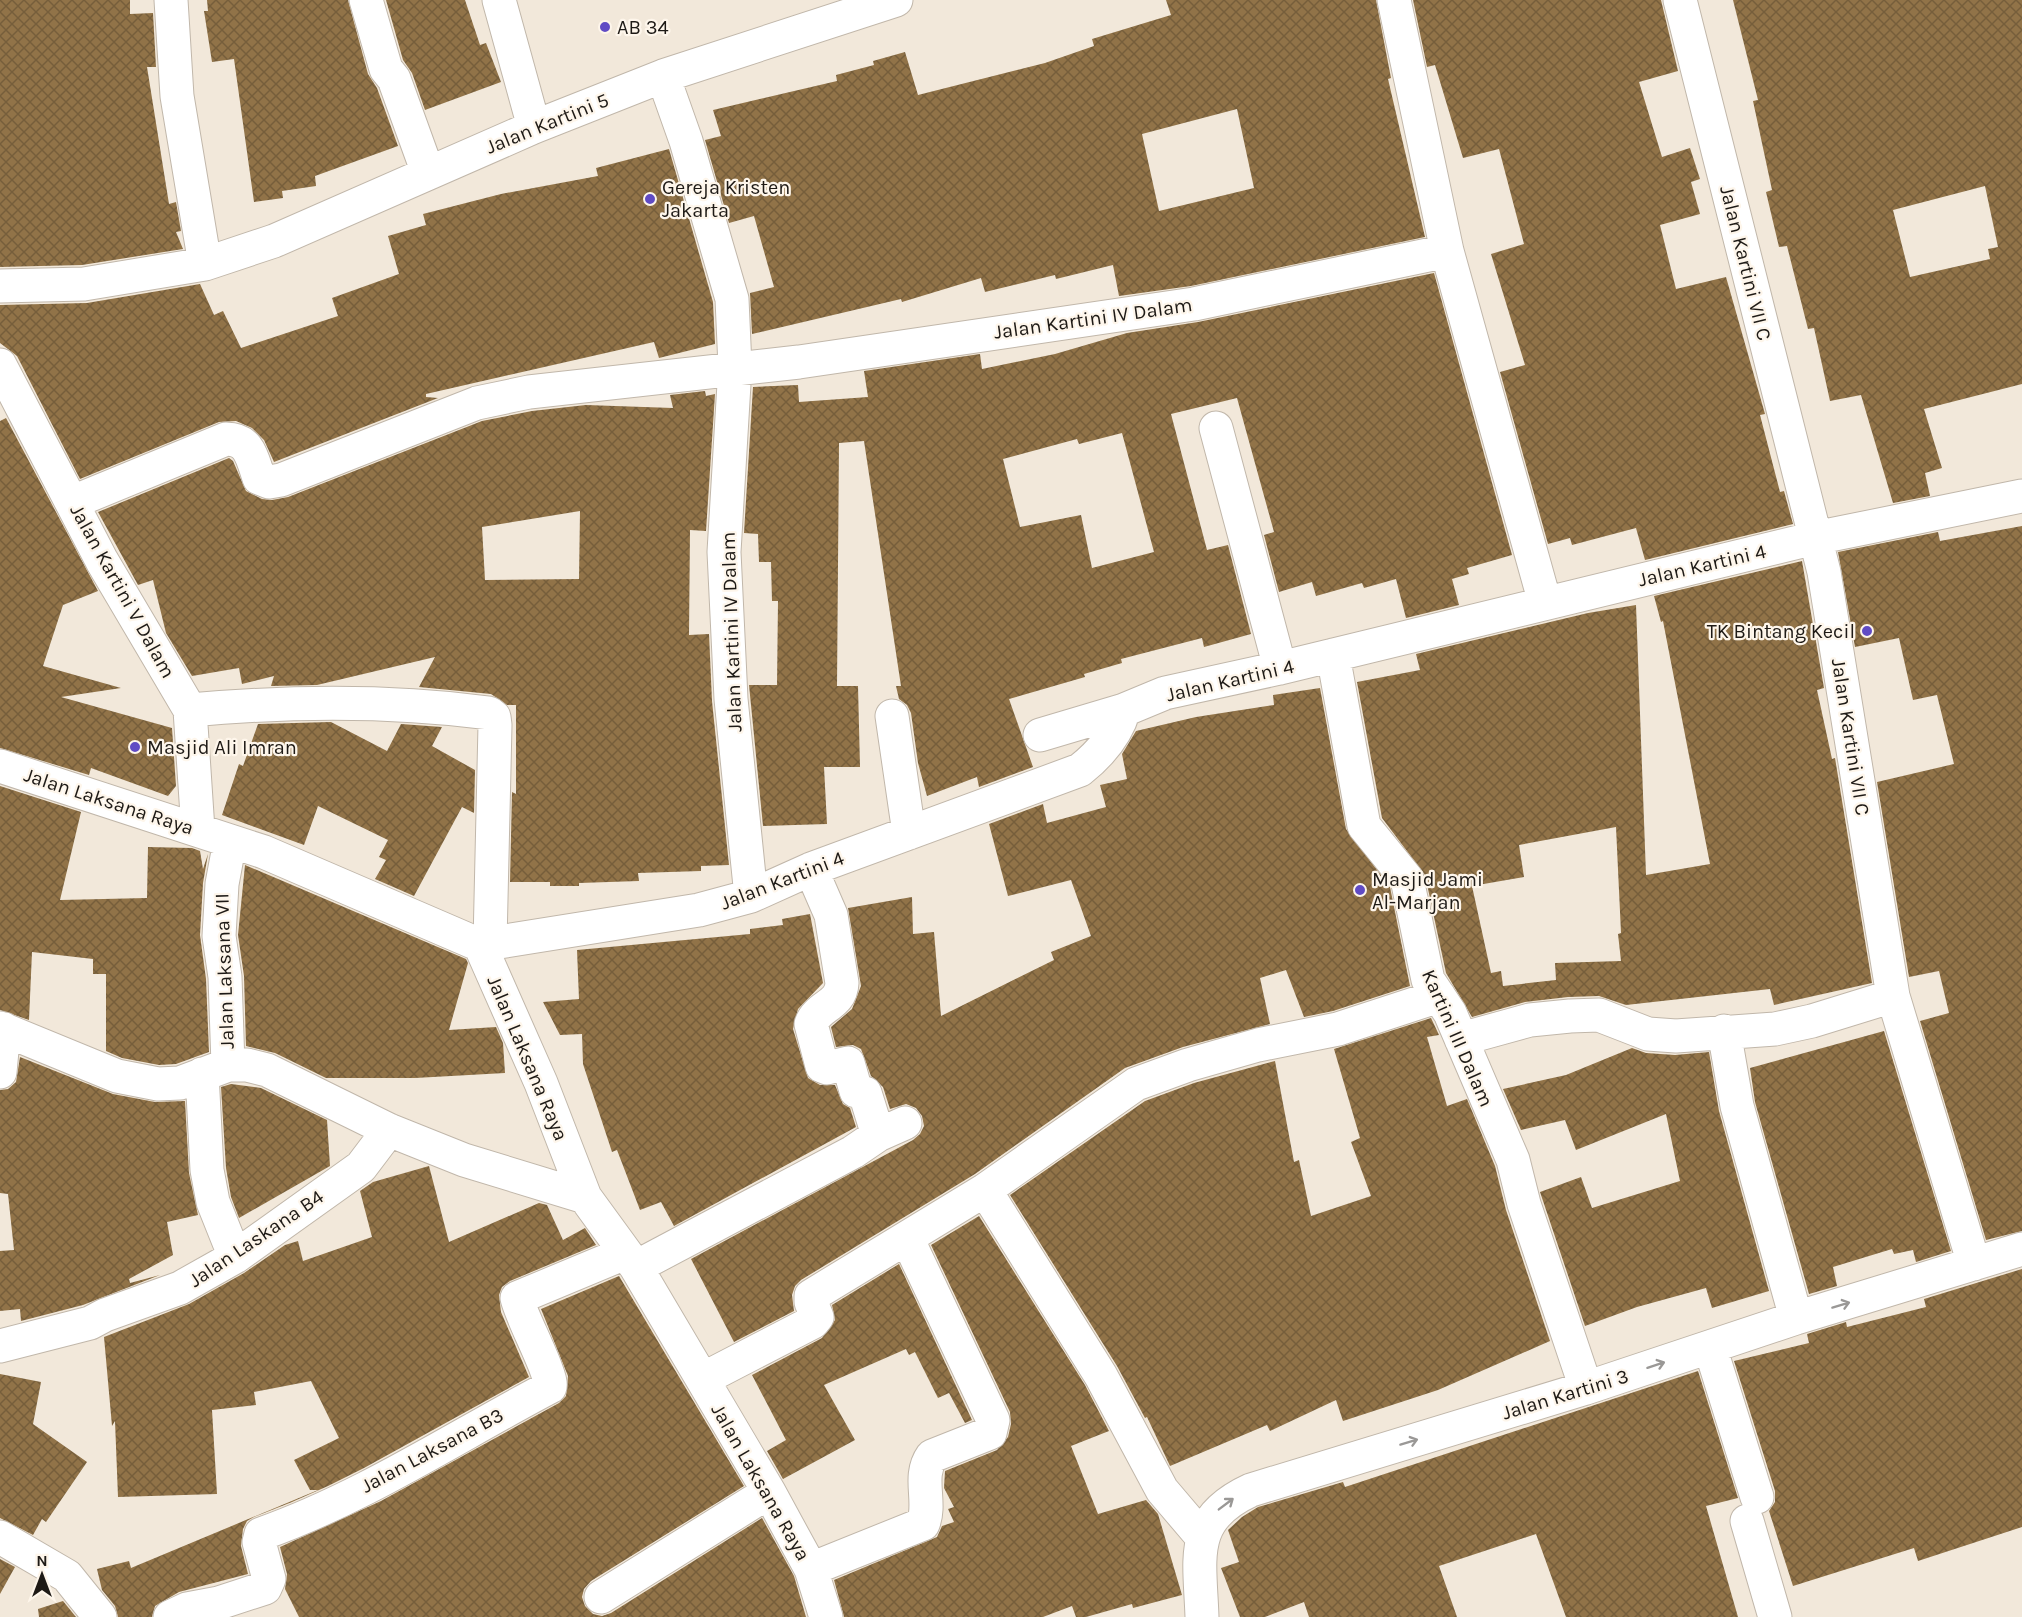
<svg xmlns="http://www.w3.org/2000/svg" width="2022" height="1617" viewBox="0 0 2022 1617" font-family="Karla,sans-serif">
	<style>
		.building { fill: url(#building-cross-hatch); fill-rule: evenodd }
		.lines { fill: none; stroke-linecap: round; stroke-linejoin: round }
		.minor-casing { stroke: #c1b7aa; stroke-width: 35 }
		.minor { stroke: #fff; stroke-width: 33 }
		.oneway { stroke: #9a9896 }
		.poi-dot { fill: #604bc4; stroke: #fef6eb; stroke-width: 2 }
		.labels { text-anchor: middle; stroke-width: 4.5; stroke-linejoin: round; paint-order: stroke }
		.poi-label { font-size: 20px; fill: #1e1a16; stroke: #fef6eb; text-anchor: start }
		.street-label { font-size: 20px; fill: #1e1a16; stroke: #fef6eb }
	</style>
	<defs>
		<pattern id="building-cross-hatch" width="8" height="8" patternUnits="userSpaceOnUse" patternTransform="scale(1.5)"><rect width="8" height="8" fill="#917348"/><path d="M0 0l8 8M0 8l8-8" fill="none" stroke="#765e3b"/></pattern>
	</defs>
	<rect width="100%" height="100%" fill="#f2e8da"/>
	<!-- building -->
	<path class="building" d="M0 0H130V14L153 13 156 67H147L169 204 176 202 181 231 176 232 183 249 82 265 0 267Z
		M207 0H348L368 74 377 88 398 146 315 176 316 186 282 191 283 198 254 202 234 59 212 62 204 11H208Z
		M386 0H465L480 45 486 43 501 82 425 110 412 73 403 60Z
		M1166 0H1376L1391 78 1388 79 1425 237 1191 286 1119 296 1113 265 1056 279 1055 275 985 292 981 278 902 302 901 299 752 334 750 293 774 287 754 216 729 223 705 140 721 136 713 110 837 81 836 75 874 65 873 61 905 52 918 95 1045 63 1094 46 1092 39 1171 15ZM1237 109 1254 188 1159 211 1142 134Z
		M1413 0H1661L1678 71 1639 82 1662 157 1690 148 1700 179 1691 182 1700 214 1660 225 1676 289 1726 277 1765 414 1760 415 1780 492 1784 491 1793 524 1645 560 1636 528 1572 545 1570 538 1548 544 1500 372 1525 365 1491 254 1524 244 1499 149 1463 158 1435 65 1427 67Z
		M1733 0H2022V384L1924 409 1942 468 1925 473 1930 496 1893 503 1861 395 1830 401 1814 328 1808 329 1787 246 1779 247 1766 192 1772 190 1753 101 1758 100ZM1985 186 1998 247 1988 249 1990 259 1910 277 1893 210Z
		M669 149 713 302 715 344 659 358 654 342 426 394V397L438 398 274 462 264 440 252 428 236 421 219 422 80 479 17 356 0 343V305L87 303 200 284 214 315 223 311 241 348 338 316 332 298 399 274 388 236 426 225 423 214 501 194 598 176 596 168Z
		M1434 273 1512 555 1467 568 1469 574 1452 579 1459 605 1406 618 1396 579 1364 588 1362 583 1316 596 1312 582 1279 592 1264 535 1274 532 1237 398 1171 414 1207 550 1228 545 1251 634 1204 647 1202 638 1121 659 1122 663 1084 674 1085 677 1009 699 1033 767 979 787 977 777 927 796 918 763 911 713 907 705 899 699 896 686H901L864 441 839 443 837 686H858L860 767H824L827 824 763 826 749 685H777L778 601H772L771 562H759L758 534 744 533 753 387 798 385 799 402 868 397 864 371 980 354 982 369 1055 354 1127 333 1198 322ZM1122 433 1154 552 1092 568 1081 515 1020 527 1003 459 1077 439 1079 444Z
		M705 391 706 396 715 394 706 531 690 530 689 635 709 634 712 701 729 865 701 866V871L638 873 639 881 579 883V886H550V882H510L512 792 516 794V705H507L491 694 419 687 435 657 317 685 271 686 274 676 242 684 239 668 192 676 166 633 153 580 138 585 98 512 229 458 233 461 246 491 262 499 272 500 288 497 482 421 532 411 586 405 673 408 670 395ZM580 511 579 579 485 580 482 527Z
		M6 418 98 591 63 605 43 666 121 688 61 697 172 728 176 786 168 796 91 768 89 775 0 748V421Z
		M2022 526V1231L1986 1240 1920 1021 1949 1013 1939 971 1909 977 1877 782 1954 764 1937 695 1913 700 1899 638 1855 647 1838 552 1938 532 1940 541Z
		M1802 561 1824 688 1817 690 1832 759 1835 758 1872 983 1774 1005 1770 989 1626 1005 1599 996 1568 997 1525 1002 1472 1017 1446 973 1425 875 1382 818 1357 682 1420 670 1416 654 1588 613 1636 605 1646 875 1710 864 1663 621 1661 622 1654 596ZM1616 827 1621 933 1618 934 1621 961 1555 963 1556 980 1503 986 1501 971 1491 973 1472 886 1524 877 1519 845Z
		M1320 688 1346 829 1390 887 1410 986 1333 1011 1304 1017 1286 970 1260 978 1270 1024 1183 1047 1125 1068 975 1174 801 1280 795 1286 792 1295 794 1311 734 1342 691 1259 913 1140 920 1134 924 1126 922 1116 916 1108 906 1104 890 1109 883 1087 871 1076 861 1049 853 1045 836 1047 831 1027 852 1009 861 986 848 908 912 897 913 934 934 932 941 1016 1054 960 1051 952 1091 936 1071 880 1008 896 989 824 1043 804 1047 823 1106 807 1100 785 1127 779 1122 754 1136 731 1196 717 1274 705 1273 695Z
		M331 722 387 751 401 724 442 727 432 746 475 770 474 813 462 807 414 896 375 879 386 860 379 857 388 840 318 806 304 845 222 815 239 764 243 766 258 724Z
		M0 786 81 812 60 900 147 898 148 847 192 848 200 851 203 869 208 854 203 883 200 935 206 979 209 1052 176 1064 159 1065 122 1058 106 1051V974H93V959L32 952 29 1020 0 1010Z
		M245 865 466 959 468 963 449 1030 496 1027 503 1043 505 1073 415 1078H326L275 1053 246 1046 244 976 238 935Z
		M810 914 823 983 798 1009 793 1029 808 1078 820 1085H835L843 1104 850 1108 856 1127 674 1226 661 1202 640 1210 617 1150 612 1152 583 1064 582 1034 560 1035 543 1002 579 999 577 950 750 934V929L783 925 782 919Z
		M1431 1018 1439 1035 1427 1037 1447 1106 1467 1099 1495 1166 1506 1210 1550 1341 1438 1390 1343 1421 1336 1400 1270 1431 1267 1425 1170 1466 1147 1417 1145 1418 1117 1366 1010 1195 1145 1101 1194 1083 1275 1061 1294 1162 1299 1160 1311 1216 1371 1196 1351 1142 1360 1138 1334 1049Z
		M1884 1031 1951 1251 1916 1262 1913 1250 1894 1254 1892 1249 1833 1267 1837 1286 1809 1294 1755 1102 1750 1068Z
		M1632 1048 1646 1053 1675 1055 1709 1052 1719 1111 1769 1291 1712 1308 1706 1288 1637 1307 1585 1326 1540 1192 1581 1177 1592 1208 1680 1181 1666 1114 1576 1150 1565 1120 1521 1130 1503 1089 1566 1075Z
		M20 1057 113 1094 155 1102 185 1101 189 1173 198 1215 167 1222 173 1255 129 1279 130 1283 160 1275 83 1305 21 1321 20 1309 0 1311V1251L14 1250 8 1194 0 1193V1090L8 1089 16 1082Z
		M231 1084 261 1088 327 1120 330 1166 239 1218 231 1197 226 1168 221 1087Z
		M429 1166 449 1242 539 1203 547 1205 563 1240 585 1228 596 1245 510 1281 502 1287 499 1295 501 1312 529 1377 364 1468 328 1486 292 1502 254 1517 247 1521 243 1529 241 1546 248 1574 179 1592 155 1606 152 1617H118L115 1606 102 1590 97 1569 129 1561 131 1568 318 1490H310L294 1460 339 1438 311 1381 254 1392 256 1405 212 1410 217 1494 118 1497 115 1421 112 1426 104 1337 189 1304 244 1273 285 1245 298 1241 303 1261 372 1237 360 1191 373 1182Z
		M979 1216 1085 1385 1109 1431 1071 1446 1098 1514 1146 1500 1158 1514 1182 1595 1133 1608 1132 1604 1086 1617H1076L1072 1606 1043 1617H844L834 1580 937 1537 942 1526 954 1522 948 1509 954 1507 944 1488 945 1471 997 1450 1008 1437 1011 1424 1010 1412 931 1245Z
		M899 1264 972 1420 965 1423 949 1393 938 1398 915 1352 909 1355 906 1349 824 1385 855 1440 783 1479 767 1451 786 1440 752 1375 822 1338 835 1320 832 1305Z
		M2022 1269V1527L1918 1561 1914 1548 1793 1586 1769 1511 1775 1502V1491L1734 1361 1809 1343 1807 1334 1846 1322 1847 1327 1926 1307 1924 1299Z
		M619 1276 744 1486 591 1581 584 1589 582 1597 585 1606 593 1614 602 1616 611 1613 762 1518 794 1576 806 1617H299L285 1589 287 1574 280 1547 381 1501 559 1403 566 1396 568 1376 541 1309Z
		M1698 1371 1738 1498 1706 1506 1738 1617H1566L1536 1534 1439 1566 1457 1617H1309L1304 1602 1265 1617H1240L1221 1568 1239 1562 1228 1530 1242 1517 1258 1507 1343 1482 1345 1487Z
		M0 1374 41 1382 33 1424 87 1462 46 1522 42 1519 33 1535 0 1518Z
		M0 1559 15 1567 0 1594Z
		M63 1601 76 1617H39L38 1609Z"/>
	<g class="lines">
		<defs>
			<path id="minor" d="M171 0 177 96 205 264
				M366 0 386 69 394 79 428 173
				M499 0 534 127
				M1394 0 1447 251 1545 603
				M1680 0 1824 572 1893 996 1974 1264
				M663 76 686 141 732 299 735 367 724 552 731 699 751 896
				M0 286 84 284 205 264 274 241 534 127 663 76 896 0
				M0 365 102 561 190 710 198 830
				M1216 428 1280 668
				M73 502 226 439C250 439 252 458 259 478L269 482 281 480 477 403 529 392 799 362 1194 304 1447 251
				M1333 655 1364 826 1407 879 1428 980 1450 1013 1513 1160 1524 1204 1586 1388
				M190 710C290 701 390 700 489 713L494 717 495 725 490 943
				M892 716 909 833
				M1040 735 1124 710
				M0 766 264 852 480 945 541 1083 585 1197 636 1267 769 1492 811 1569 826 1617
				M811 869 831 915 842 983C841 1006 818 1005 811 1024L822 1066 827 1068 848 1063 856 1091 865 1093 878 1135
				M480 945 699 910 751 896 811 869 1080 770C1099 755 1117 734 1124 710L1165 693 1280 668 1815 538 2022 496
				M0 1028 117 1076 158 1084 180 1083 228 1065H247L267 1070 389 1130 464 1160 585 1197
				M1724 1031 1737 1106 1796 1318
				M1461 1039 1530 1020 1570 1016 1599 1015 1648 1034 1676 1036 1775 1029 1812 1021 1893 996
				M228 1065 225 977 219 936 222 884 230 841
				M0 1072 4 1029
				M202 1074 207 1170 213 1202 235 1257
				M985 1190 1101 1376 1162 1490 1202 1537
				M636 1267 853 1152 878 1135 905 1123
				M0 1346 90 1323 105 1315 180 1288 235 1257 361 1167 389 1130
				M1710 1347 1757 1497
				M703 1379 813 1322 817 1317 811 1302V1296L985 1190 1136 1084 1188 1065 1258 1045 1338 1029 1439 996
				M1747 1521 1775 1617
				M0 1537 67 1576 100 1617
				M811 1569 923 1524C932 1502 917 1477 932 1456L990 1433 993 1420 907 1238
				M601 1597 769 1492
				M170 1617 187 1609 219 1603 265 1588 269 1579 259 1542 261 1534C363 1498 455 1437 550 1387 554 1377 520 1315 517 1298L625 1253
				M1202 1617C1200 1557 1188 1519 1251 1490L1586 1388 1796 1318 2022 1249"/>
		</defs>
		<!-- minor casing -->
		<use href="#minor" class="minor-casing"/>
		<!-- minor -->
		<use href="#minor" class="minor"/>
	</g>
	<!-- one-way arrows -->
	<defs><path id="oneway-shaft" d="M-6 0H5M1.5-3L5.5 0L1.5 3" fill="none" stroke-width="1.6" stroke-linecap="round" stroke-linejoin="round" transform="scale(1.5)"/></defs>
	<g class="oneway">
		<use href="#oneway-shaft" transform="translate(1841 1305) rotate(-17)"/>
		<use href="#oneway-shaft" transform="translate(1656 1365) rotate(-18)"/>
		<use href="#oneway-shaft" transform="translate(1409 1442) rotate(-17)"/>
		<use href="#oneway-shaft" transform="translate(1226 1504) rotate(-37)"/>
	</g>
	<!-- markers -->
	<g class="poi-dot">
		<circle cx="605" cy="27" r="6"/>
		<circle cx="650" cy="199" r="6"/>
		<circle cx="1867" cy="631" r="6"/>
		<circle cx="135" cy="747" r="6"/>
		<circle cx="1360" cy="890" r="6"/>
	</g>
	<g class="labels">
		<!-- poi labels -->
		<g class="poi-label">
			<text x="617" y="34">AB 34</text>
			<text x="662" y="194">Gereja Kristen<tspan x="662" dy="23">Jakarta</tspan></text>
			<text x="1855" y="638" text-anchor="end">TK Bintang Kecil</text>
			<text x="147" y="754">Masjid Ali Imran</text>
			<text x="1372" y="886">Masjid Jami<tspan x="1372" dy="23">Al-Marjan</tspan></text>
		</g>
		<!-- street labels -->
		<g class="street-label">
			<text transform="translate(547 123) rotate(-22)" y="7">Jalan Kartini 5</text>
			<text transform="translate(1746 263) rotate(76)" y="7">Jalan Kartini VII C</text>
			<text transform="translate(1093 318) rotate(-8)" y="7">Jalan Kartini IV Dalam</text>
			<text transform="translate(1702 565) rotate(-13)" y="7">Jalan Kartini 4</text>
			<text transform="translate(123 591) rotate(61)" y="7">Jalan Kartini V Dalam</text>
			<text transform="translate(731 632) rotate(-92)" y="7">Jalan Kartini IV Dalam</text>
			<text transform="translate(1230 680) rotate(-13)" y="7">Jalan Kartini 4</text>
			<text transform="translate(1851 737) rotate(81)" y="7">Jalan Kartini VII C</text>
			<text transform="translate(109 801) rotate(18)" y="7">Jalan Laksana Raya</text>
			<text transform="translate(782 880) rotate(-21)" y="7">Jalan Kartini 4</text>
			<text transform="translate(224 971) rotate(-92)" y="7">Jalan Laksana VII</text>
			<text transform="translate(1458 1038) rotate(66)" y="7">Kartini III Dalam</text>
			<text transform="translate(528 1058) rotate(67)" y="7">Jalan Laksana Raya</text>
			<text transform="translate(256 1238) rotate(-34)" y="7">Jalan Laskana B4</text>
			<text transform="translate(1565 1394) rotate(-17)" y="7">Jalan Kartini 3</text>
			<text transform="translate(432 1450) rotate(-28)" y="7">Jalan Laksana B3</text>
			<text transform="translate(761 1482) rotate(60)" y="7">Jalan Laksana Raya</text>
		</g>
	</g>
	<!-- north arrow -->
	<g transform="translate(42 1575)" stroke="#fef6eb" stroke-width="4.5" paint-order="stroke">
	<path d="M0-4.5L10 22L0 15L-10 22Z" fill="#1e1a16"/>
	<text y="-9" font-size="16" font-weight="bold" text-anchor="middle" fill="#1e1a16">N</text>
	</g>
</svg>
